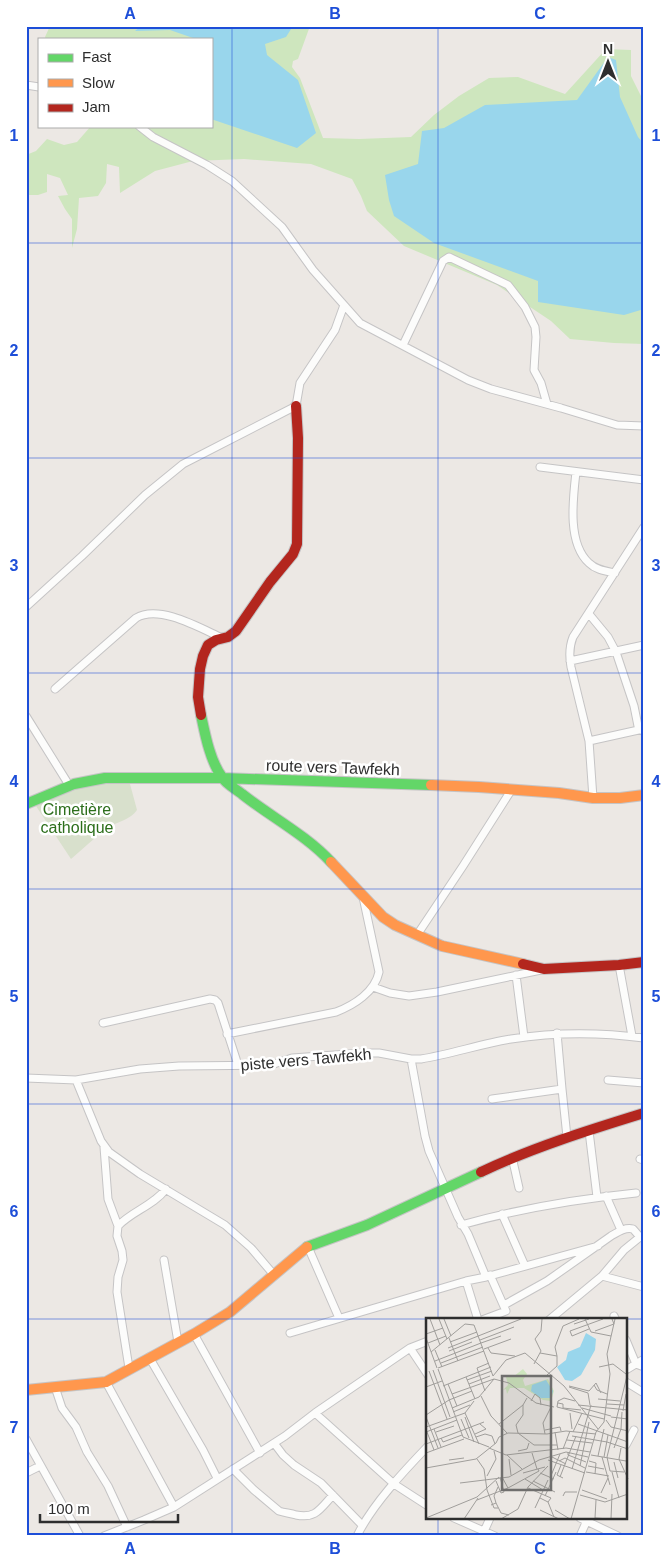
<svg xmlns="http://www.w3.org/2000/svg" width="670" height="1562" viewBox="0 0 670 1562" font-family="Helvetica,sans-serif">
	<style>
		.green { fill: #cee6be }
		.cemetery { fill: #d8e0cc }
		.water { fill: #99d6ec }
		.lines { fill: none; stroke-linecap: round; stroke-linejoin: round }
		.street-casing { stroke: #c5c4c5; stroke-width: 9 }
		.fast-casing { stroke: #c5c4c5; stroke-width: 12 }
		.slow-casing { stroke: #c5c4c5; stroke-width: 12 }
		.jam-casing { stroke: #c5c4c5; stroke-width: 12 }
		.street { stroke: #fcfcfb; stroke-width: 7 }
		.fast { stroke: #63d668; stroke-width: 10 }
		.slow { stroke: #ff974d; stroke-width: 10 }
		.jam { stroke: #b3261e; stroke-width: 10 }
		.grid { fill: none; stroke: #1d4ed8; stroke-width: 1; stroke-opacity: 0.55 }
		.labels { text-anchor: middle; stroke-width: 5; stroke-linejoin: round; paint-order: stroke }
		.street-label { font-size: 16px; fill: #2e2e2e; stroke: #fff }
		.park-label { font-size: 16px; fill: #2c6e1b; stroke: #fff }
		.inset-road { fill: none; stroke: #a09e9b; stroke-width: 1 }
		.view { fill: #706f6e; fill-opacity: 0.15; stroke: #706f6e; stroke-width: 2.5 }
		.inset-edge { fill: none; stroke: #2e2e2e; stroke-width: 2.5 }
		.neatline { fill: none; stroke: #1d4ed8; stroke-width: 2 }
		.grid-label { font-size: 16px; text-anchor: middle; font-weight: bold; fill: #1d4ed8 }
	</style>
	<rect width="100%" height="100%" fill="#ece8e4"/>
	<!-- green -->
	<path class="green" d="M50 26H310L298 59 293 61 292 67 300 78 323 138 359 139 411 137 434 115 459 96 489 78 518 77 565 94 606 49 631 50V76L644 102V344L614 343 570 339 551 321 497 285 404 246 367 211 361 196 352 179 311 164 244 159 193 161 155 171 120 193 119 167 107 164 106 183 98 196 79 198 77 229 72 248V219L65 209 58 196 68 195 60 178 47 174V192L38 195H26V155L36 151 47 139 64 145 77 142 91 126H211V39H46L45 37Z"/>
	<!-- cemetery -->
	<path class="cemetery" d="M94 784H130L137 810C130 820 117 822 107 828 94 838 83 849 71 859L36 806 81 787Z"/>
	<!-- water -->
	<path class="water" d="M141 26H293L286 37 265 44 267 55 298 80 316 133 297 148 211 119V86L213 80 211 71V39H196L170 30 135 31Z
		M608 57 616 60 620 97 638 137 644 144V309L624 315 538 302V281L434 243 394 216 389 200 385 175 418 164 422 131 444 128 485 105 577 100Z"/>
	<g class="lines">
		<defs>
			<path id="street" d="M26 85 39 87
				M139 126 153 137 207 165 232 181 282 227 313 270 360 323 468 380 491 389 561 408 617 425 644 426
				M403 345 443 261 449 257 508 285 525 307 535 327 536 337 534 370 541 383 547 404
				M540 467 644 480
				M576 472C573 499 567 543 589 563 596 570 606 571 615 573
				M26 607 82 556 145 495 183 464 296 406 300 383 335 330 344 305
				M589 614 608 637 616 652 634 706 638 726 644 732
				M570 661 644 645
				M55 689 136 618C159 604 200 628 222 638
				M26 716 69 785
				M589 741 643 729
				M593 798 589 741 571 667C569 656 569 647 573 637L644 527
				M417 935 463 866 512 789
				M619 965 632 1036
				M516 975 524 1037
				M373 987 390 993 409 996 437 992 541 970
				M103 1023 210 999 215 1000 218 1003 238 1065
				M557 1033 562 1089 567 1137
				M227 1034 336 1012C354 1005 375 992 379 972L363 897
				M411 1059 425 1136 429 1151 458 1217 468 1234 486 1277
				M26 1078 76 1080 140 1069 179 1066 271 1065 292 1058 363 1053H379L411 1059H421C451 1054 481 1044 511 1039 555 1032 599 1032 644 1038
				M76 1080 101 1141 109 1152 140 1174 225 1225 251 1248 274 1275
				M608 1080 644 1083
				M492 1099 562 1089
				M589 1131 597 1197
				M104 1147 108 1199 118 1226 117 1236 122 1251 123 1260 118 1277 117 1292 129 1368
				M512 1157 519 1188
				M640 1159 644 1160
				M606 1196 621 1230
				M502 1214 525 1266
				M461 1225C518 1209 577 1199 636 1193
				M118 1226C132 1211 153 1206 166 1189
				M308 1247 339 1318
				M164 1260 178 1342
				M602 1276 644 1287
				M466 1281 478 1320
				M504 1305 547 1281 611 1236C618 1232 625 1227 633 1229L640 1237 644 1238
				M614 1316 616 1320
				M482 1320 506 1311 490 1275
				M549 1320 602 1276 624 1250 640 1237
				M290 1333 466 1281 486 1277 598 1246
				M194 1334 260 1453
				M626 1340 636 1364 644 1367
				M410 1348 428 1375
				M149 1357 203 1450 217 1478
				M626 1370 644 1359
				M106 1382 174 1507
				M626 1382 644 1393
				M55 1387 62 1408 76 1427 87 1452 108 1486 127 1527
				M315 1413 394 1484 428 1506
				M26 1439 80 1536
				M274 1443 283 1455 294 1465 321 1483 362 1525
				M626 1445 634 1430
				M233 1469 254 1490 279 1511C285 1513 290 1513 296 1515 316 1519 320 1509 333 1495
				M26 1473 40 1466
				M454 1518 495 1536
				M580 1518 618 1536
				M104 1536 144 1520 174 1507 285 1436 315 1413 410 1348 428 1341
				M357 1536C372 1505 404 1471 428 1446
				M482 1536 490 1518
				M580 1536 588 1518
				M643 1536 644 1535"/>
			<path id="fast" d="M201 715C205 734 210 761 222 777 226 784 236 789 242 794 271 817 306 835 331 862
				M26 804 74 784 105 778H222L431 785
				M307 1247 367 1225 481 1172"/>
			<path id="slow" d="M431 785 479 787 559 793 593 798H620L644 795
				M331 862 383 917 395 925 442 946 523 964
				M26 1390 106 1382 194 1334 230 1312 307 1247"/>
			<path id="jam" d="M201 715 198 697 200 669 203 656 208 645 216 640 228 637 236 631 270 582 293 554 297 544 298 438 296 406
				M523 964 544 969 619 965 644 962
				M481 1172C534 1147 589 1130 644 1113"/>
		</defs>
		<!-- street casing -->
		<use href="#street" class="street-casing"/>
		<!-- fast casing -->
		<use href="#fast" class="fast-casing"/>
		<!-- slow casing -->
		<use href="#slow" class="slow-casing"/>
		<!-- jam casing -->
		<use href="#jam" class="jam-casing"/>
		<!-- street -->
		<use href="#street" class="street"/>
		<!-- fast -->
		<use href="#fast" class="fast"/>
		<!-- slow -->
		<use href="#slow" class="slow"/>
		<!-- jam -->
		<use href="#jam" class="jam"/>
	</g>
	<!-- grid -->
	<path class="grid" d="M232 26V1536M438 26V1320M26 243H644M26 458H644M26 673H644M26 889H644M26 1104H644M26 1319H644M438 1518V1536"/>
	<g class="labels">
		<!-- street labels -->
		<g class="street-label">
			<text transform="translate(333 767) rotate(2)" y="6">route vers Tawfekh</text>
			<text transform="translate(306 1059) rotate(-5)" y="6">piste vers Tawfekh</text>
		</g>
		<!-- park labels -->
		<g class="park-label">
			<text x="77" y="815">Cimetière<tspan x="77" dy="18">catholique</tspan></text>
		</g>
	</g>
	<!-- overview -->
	<g transform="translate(426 1318)">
		<rect width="201" height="201" fill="#ece8e4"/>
		<path d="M97 51 101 56 97 62 99 68 122 61 128 73 125 83 117 82 98 70H84L81 76 80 71 77 72 82 67 80 59H87Z" fill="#cee6be"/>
		<path d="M160 15 170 21 169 32 155 57 146 63 139 62 131 49 140 42 142 34 154 29ZM120 62 127 73 125 80H115L105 73 106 67Z" fill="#99d6ec"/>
		<path class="inset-road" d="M4 1 14 27M13 1 21 21M18 1 25 18M159 1 165 14 185 18M148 6 163 1M163 11 146 18 144 13 177 1M169 13 188 6 186 1M0 16 17 10M0 20 11 50M23 20 32 43M54 22 88 9M24 24 51 14M2 25 20 18M55 25 75 18M22 30 95 1M62 30 65 35 89 38M58 31 85 21M9 32 16 49M23 33 46 24M5 34 39 6 48 7 67 58 80 42 99 35 138 68 172 111M114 35 131 38 129 29 137 8 153 1M9 43 55 25M15 45 57 29M108 46 115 33 109 21 115 13 116 1M173 49 187 46 200 56M12 50 58 33M12 51 37 119 63 129M7 52 24 99M3 53 21 101M121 57 131 48V38M40 59 49 81M41 62 66 53M22 66 31 88M43 66 64 58M168 67 171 72 181 76M17 68 65 49M143 68 163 73M0 69 16 63M143 69 162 75 164 87M59 73 51 50 63 45M163 73 170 65 175 75M26 76 68 61 83 65 110 85 128 89M55 78 65 98 81 115M172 81 194 83M105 83 109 76 114 80 115 87M149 83 138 80 132 83 131 89 178 101M132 85 137 86V90L155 92M181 86 198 87M97 87V97L90 107 92 115 108 127H131M152 87 202 92M26 90 53 79 68 61M156 90 185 98M197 93 200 76M27 94 44 87M39 95 53 126M144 95 146 111M0 97 23 82 46 73M0 99 12 130M39 99 48 124M185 99 202 101M35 101 43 120M180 102 185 109 202 113M73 106 97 87 101 80M152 106 202 124M0 109 39 95 48 83M8 111 15 129M119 112 134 109 135 113M0 114 31 102M1 114 8 132M10 114 28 108M129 114 132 132M147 114 156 95M49 116 60 111 54 106M119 116 117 105 125 89M146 118 181 124 202 131M50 119 59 116 66 118 69 126M15 120 17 124 36 117M141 122 166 125M0 126 58 104M63 130 80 137 140 130 164 134M188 130 195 111 196 94M195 130 193 141 202 161M137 131 144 113M92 133 101 131 103 125M142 134V137L160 144M0 135 38 121M106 135 111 151M81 137 96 151M165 137 200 143M124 138 140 146M172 138 178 111M176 139 184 167M178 139 182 117M51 141 58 151 61 172 68 190H72M83 141 85 157M23 142 38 140M122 142 159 155M133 143 139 140 159 150M163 143 170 145 169 156M188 144 192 160M135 147 131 157 137 160M154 148 163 104M162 148 178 151M0 150 50 141 70 125 73 119 82 115 121 116 140 113 170 116M146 151 165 87M160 154 183 158M186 154 193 180M198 154 184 153 181 139 202 54M97 155 119 149M114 155 128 161M61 158 70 141 68 133M76 159 82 170 113 153 112 151M134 159 150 118M124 160 134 136M99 161 117 172M70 163 75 175 78 174 74 159M107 163 129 174M34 165 83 159 113 142 140 134 162 139M102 170 125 180 122 184M156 172 181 181M175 175 182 160M154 177 179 184 202 176M119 178 130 154M137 178 139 174H151M114 180 122 184 128 199M51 182 82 170M170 182 169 200 184 201M70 185 68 178 72 169M65 187 70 185 75 195 83 197M109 190 122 162M114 192 133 201M129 192 144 201M0 200 51 179 73 159M38 201 52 180M75 201 92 191 102 169 122 148M145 201 170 114 178 104 184 56 181 36 189 1M185 201 186 176"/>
		<path class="view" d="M76 58H125V172H76Z"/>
		<rect width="201" height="201" class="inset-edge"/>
	</g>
	<!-- border -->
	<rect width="670" height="1562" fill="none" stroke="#ffffff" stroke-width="55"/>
	<!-- legend -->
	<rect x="38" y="38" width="175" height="90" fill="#ffffff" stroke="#ababab"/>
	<rect x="48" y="54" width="25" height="8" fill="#63d668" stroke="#ababab"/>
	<text x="82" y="62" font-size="15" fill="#2e2e2e">Fast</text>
	<rect x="48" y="79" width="25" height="8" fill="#ff974d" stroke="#ababab"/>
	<text x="82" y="88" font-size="15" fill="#2e2e2e">Slow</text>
	<rect x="48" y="104" width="25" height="8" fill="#b3261e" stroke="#ababab"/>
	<text x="82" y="112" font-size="15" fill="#2e2e2e">Jam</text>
	<!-- north arrow -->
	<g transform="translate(608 62)" stroke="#ffffff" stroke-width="4" paint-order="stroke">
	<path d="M0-4L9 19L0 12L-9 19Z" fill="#2e2e2e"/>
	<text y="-8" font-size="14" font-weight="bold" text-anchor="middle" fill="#2e2e2e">N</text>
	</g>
	<!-- scale -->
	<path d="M40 1514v8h138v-8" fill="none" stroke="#2e2e2e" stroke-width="2.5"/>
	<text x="48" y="1514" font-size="15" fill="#2e2e2e" stroke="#ffffff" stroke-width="4" paint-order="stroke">100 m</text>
	<rect x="28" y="28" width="614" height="1506" class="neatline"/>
	<g class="grid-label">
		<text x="130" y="19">A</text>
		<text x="335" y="19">B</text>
		<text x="540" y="19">C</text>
		<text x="14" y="141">1</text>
		<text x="656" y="141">1</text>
		<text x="14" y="356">2</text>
		<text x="656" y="356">2</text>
		<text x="14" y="571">3</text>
		<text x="656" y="571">3</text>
		<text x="14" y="787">4</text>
		<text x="656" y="787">4</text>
		<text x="14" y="1002">5</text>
		<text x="656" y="1002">5</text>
		<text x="14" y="1217">6</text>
		<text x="656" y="1217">6</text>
		<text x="14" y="1433">7</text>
		<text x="656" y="1433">7</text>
		<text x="130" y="1554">A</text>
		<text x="335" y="1554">B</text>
		<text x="540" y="1554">C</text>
	</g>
</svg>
